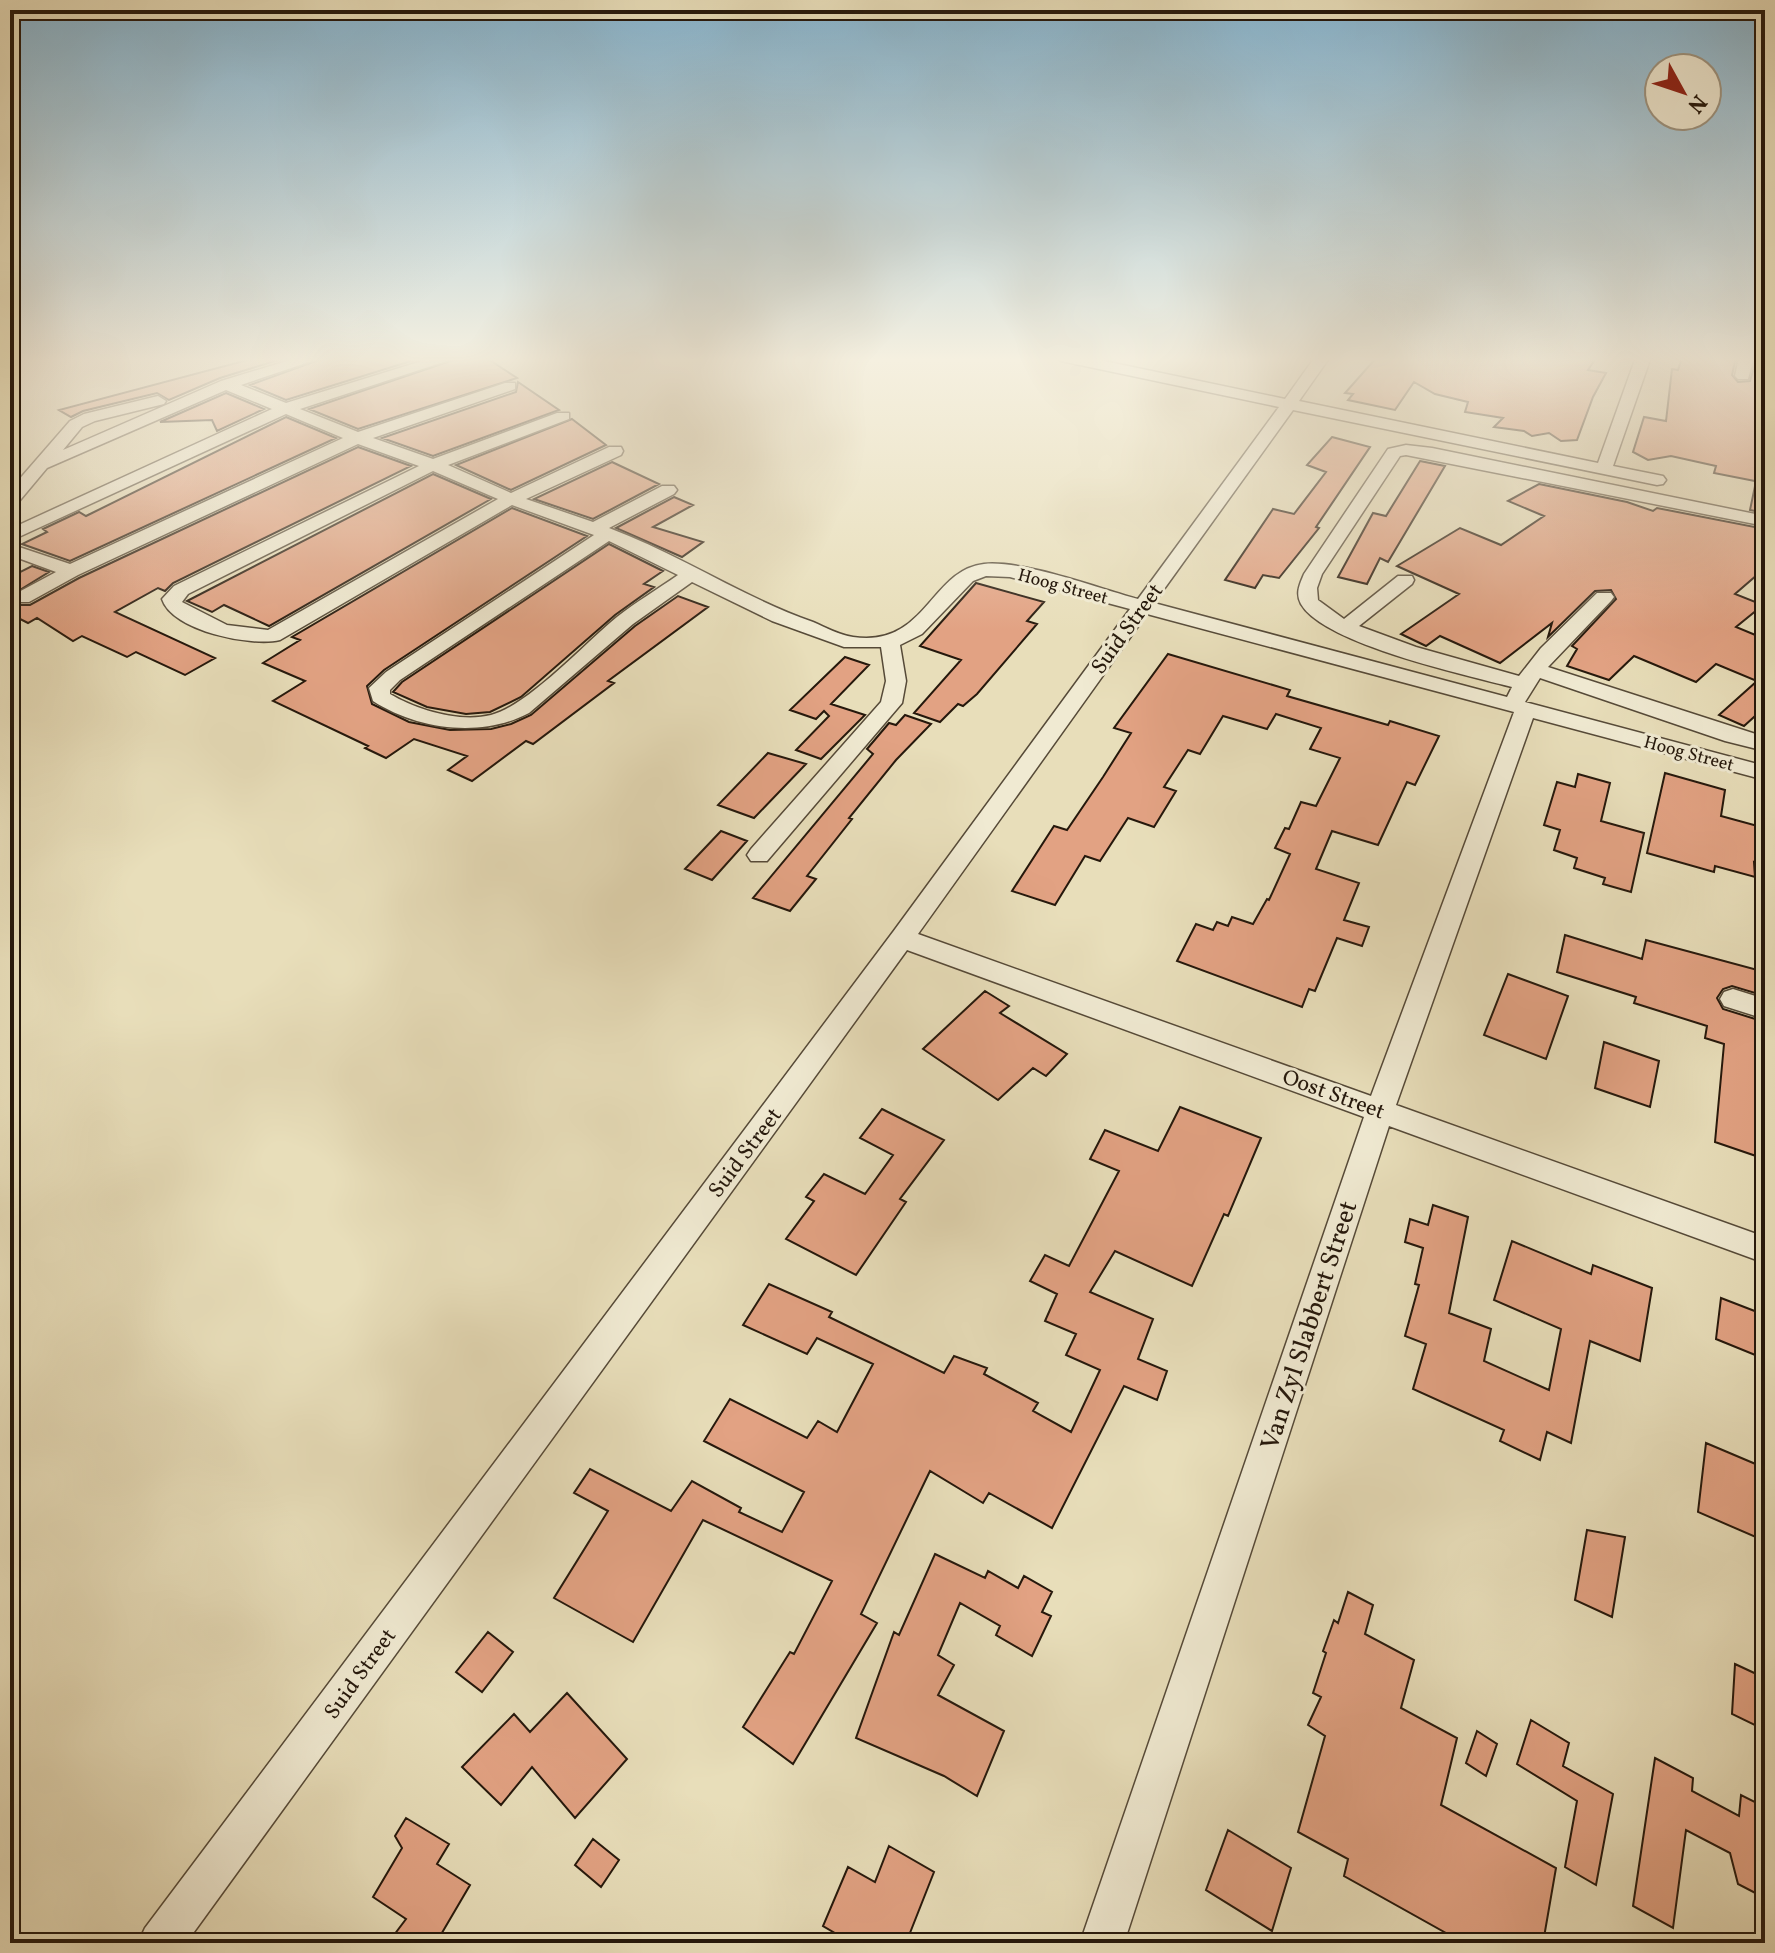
<svg xmlns="http://www.w3.org/2000/svg" width="1775" height="1953" viewBox="0 0 1775 1953" font-family="Vollkorn,serif">
	<style>
		.building { fill: #e2a283; stroke: #25180c; stroke-width: 2 }
		.lines { fill: none; stroke-linecap: round; stroke-linejoin: round }
		.minor-casing { stroke: #564a38; stroke-width: 3 }
		.minor { fill: #f0ead2; fill-rule: evenodd }
		.labels { text-anchor: middle; stroke-width: 6; stroke-linejoin: round; paint-order: stroke }
		.far-street-label { font-size: 18px; fill: #25180c; stroke: #f0ead2 }
		.street-label { font-size: 22px; fill: #25180c; stroke: #f0ead2 }
		.near-street-label { font-size: 26px; fill: #25180c; stroke: #f0ead2 }
	</style>
	<rect width="100%" height="100%" fill="#e8deba"/>
	<filter id="stains"><feTurbulence type="fractalNoise" baseFrequency=".0025" numOctaves="4"/><feColorMatrix values="0 0 0 0 .2 0 0 0 0 .09 0 0 0 0 .02 0 0 0 .5 -.17"/></filter>
	<radialGradient id="worn" r=".72"><stop offset=".6" stop-color="#630" stop-opacity="0"/><stop offset="1" stop-color="#630" stop-opacity=".3"/></radialGradient>
	<!-- building -->
	<path class="building" d="M259 357H288L220 378 169 400 157 393 83 411 71 417 59 410Z
		M327 357H424L286 400 250 385Z
		M462 357H485L517 378 358 429 309 409Z
		M1377 357H1578L1594 361 1588 370 1606 373 1593 397 1577 440 1561 441 1549 433 1532 436 1524 431 1494 427 1503 418 1465 412 1468 402 1435 394 1414 382 1395 410 1348 400 1353 394 1345 393Z
		M1682 357H1736L1732 375 1738 382 1750 381 1757 357H1765V483L1714 473 1716 466 1671 456 1648 460 1633 452 1644 417 1666 421 1672 369 1678 370Z
		M518 382 559 410 433 456 382 438 516 392Z
		M226 393 264 409 217 431 212 420 160 422Z
		M286 417 336 438 70 561 22 544 47 532 43 529 79 512 86 516Z
		M572 419 606 445 511 490 456 465Z
		M1332 437 1370 447 1316 527 1319 528 1279 578 1263 575 1255 588 1225 580 1273 509 1294 514 1326 472 1307 465Z
		M358 447 411 466 173 583 165 591 158 588 115 612 215 658 185 675 136 652 127 657 82 636 73 641 37 618 28 623 10 614V600L15 605H30L79 578Z
		M1420 461 1445 466 1388 562 1380 558 1367 584 1338 577 1373 513 1386 516Z
		M612 462 659 484 593 519 534 499Z
		M433 474 491 499 269 626 224 605 212 612 187 601Z
		M1539 484 1627 502 1653 511 1657 508 1765 529V568L1735 594 1763 605 1736 627 1765 639V707L1744 726 1719 715 1757 681 1716 664 1696 682 1634 656 1609 680 1567 666 1577 649 1572 646 1616 599 1611 590 1595 591 1548 637 1552 623 1500 663 1440 636 1426 646 1401 634 1459 594 1397 566 1460 528 1501 545 1544 516 1508 501Z
		M1755 486 1765 487V513L1750 510Z
		M674 497 693 505 653 527 703 542 682 557 616 528Z
		M512 508 587 536 384 670 367 686 372 704 409 722 450 730 491 729 511 724 531 715 635 626 678 596 708 607 608 681 614 683 533 744 526 741 472 781 448 770 467 756 414 739 386 758 365 748 368 746 273 701 305 681 263 663 300 640 292 637Z
		M609 544 663 571 644 584 654 587 615 615 521 697 490 712 466 714 427 707 393 692 402 682Z
		M32 566 49 572 10 596V577Z
		M976 583 1044 602 1027 621 1037 624 977 694 963 706 958 704 940 722 914 713 961 660 920 646Z
		M1168 654 1290 690 1287 696 1388 725 1390 721 1439 736 1415 785 1407 782 1378 845 1332 831 1316 869 1359 883 1344 920 1369 927 1362 946 1337 938 1315 991 1309 989 1302 1007 1177 961 1196 924 1213 930 1217 922 1228 926 1232 917 1253 924 1267 899 1269 900 1290 854 1275 848 1285 828 1289 829 1301 802 1316 806 1340 758 1310 749 1321 728 1276 714 1267 729 1223 716 1200 754 1188 750 1164 787 1176 791 1154 827 1128 818 1100 861 1085 856 1055 905 1012 891 1054 826 1067 830 1103 777 1131 733 1114 728Z
		M845 657 869 665 831 704 865 715 821 759 796 750 829 716 824 711 816 719 790 710Z
		M905 715 931 724 896 760 849 818 852 819 807 876 816 879 790 911 753 898 873 754 867 749 889 723 896 725Z
		M768 753 806 764 754 818 718 805Z
		M1665 773 1725 790 1721 816 1765 828V866L1754 862 1755 877 1715 866 1714 872 1647 853Z
		M1578 774 1610 783 1601 821 1644 833 1631 892 1603 884 1605 878 1574 868 1577 858 1554 850 1560 830 1544 825 1557 782 1575 787Z
		M721 831 747 841 712 880 685 869Z
		M1565 935 1642 959 1646 940 1765 972V996L1732 986 1723 989 1717 998 1723 1009 1765 1022 1762 1158 1715 1142 1724 1044 1705 1038 1707 1026 1634 1003 1636 997 1557 972Z
		M1508 974 1568 996 1546 1059 1484 1035Z
		M985 991 1009 1006 1000 1013 1067 1054 1046 1076 1033 1068 998 1100 923 1049Z
		M1604 1042 1659 1061 1650 1107 1595 1088Z
		M1180 1107 1261 1138 1228 1216 1224 1214 1192 1286 1115 1251 1090 1292 1153 1319 1138 1359 1167 1371 1157 1400 1124 1386 1052 1528 989 1493 983 1503 930 1471 861 1614 877 1623 793 1764 743 1727 790 1652 794 1654 832 1581 703 1520 633 1642 554 1598 608 1511 574 1493 590 1469 671 1511 692 1481 741 1508 739 1512 782 1532 804 1492 704 1441 730 1399 807 1438 818 1421 837 1432 873 1364 817 1338 807 1354 743 1325 769 1284 832 1312 829 1317 944 1373 954 1356 987 1368 984 1374 1038 1403 1033 1411 1071 1432 1100 1370 1066 1355 1076 1334 1045 1321 1057 1294 1030 1281 1045 1255 1069 1266 1119 1171 1090 1159 1105 1130 1158 1151Z
		M882 1109 944 1140 900 1199 906 1202 856 1275 786 1239 814 1201 806 1197 824 1174 865 1194 893 1155 860 1138Z
		M1433 1205 1468 1217 1449 1313 1491 1329 1484 1361 1549 1390 1561 1329 1494 1300 1512 1241 1591 1274 1593 1265 1652 1288 1640 1361 1590 1341 1571 1443 1547 1432 1540 1460 1500 1441 1504 1430 1413 1389 1426 1344 1405 1336 1419 1285 1415 1284 1423 1248 1405 1242 1410 1219 1428 1225Z
		M1721 1298 1765 1315V1359L1716 1339Z
		M1706 1443 1765 1468V1541L1698 1512Z
		M1587 1530 1625 1537 1612 1617 1575 1600Z
		M935 1554 985 1578 988 1571 1018 1588 1024 1576 1052 1592 1042 1612 1051 1616 1032 1656 996 1635 1000 1626 960 1603 938 1655 954 1665 938 1695 1004 1731 977 1796 944 1776 856 1738 894 1632 899 1635Z
		M1348 1592 1373 1605 1365 1634 1414 1660 1401 1708 1457 1738 1441 1805 1556 1868 1543 1943H1464L1344 1876 1348 1859 1298 1832 1325 1736 1308 1725 1321 1697 1313 1693 1326 1653 1323 1651 1334 1620 1338 1623Z
		M488 1632 513 1652 482 1692 456 1672Z
		M1735 1664 1765 1678V1730L1732 1714Z
		M567 1693 627 1759 575 1818 532 1767 501 1805 462 1767 514 1714 530 1732Z
		M1531 1720 1569 1743 1563 1766 1613 1794 1596 1885 1565 1867 1577 1801 1517 1764Z
		M1477 1731 1497 1744 1486 1776 1466 1763Z
		M1655 1758 1693 1778 1692 1791 1739 1816 1741 1795 1765 1807V1898L1738 1884 1730 1853 1686 1830 1673 1928 1633 1906Z
		M406 1818 449 1844 437 1864 470 1885 436 1943H388L406 1919 373 1897 402 1848 395 1836Z
		M1228 1830 1291 1868 1272 1931 1206 1890Z
		M593 1839 619 1860 601 1887 575 1865Z
		M889 1846 934 1872 906 1943H852L823 1926 848 1867 875 1882Z"/>
	<g class="lines">
		<defs>
			<path id="minor" d="M300 357H324L241 385 286 403 435 357H459L300 409 358 432 505 383H515V389L373 438 433 459 557 413H569V419L448 465 511 493 609 447H621L623 451 621 455 526 499 593 522 662 486H674L677 490 674 494 609 528C679 554 742 597 813 622 825 627 839 635 853 637 926 648 930 570 984 564 1024 560 1097 588 1138 599L1279 407 1061 361 1054 357H1085L1285 399 1315 357H1330L1299 401 1598 463 1636 357H1651L1613 466 1663 476 1666 480 1663 484 1657 485 1293 410 1154 603 1507 697 1512 687C1466 675 1324 644 1301 604 1295 593 1300 584 1304 574L1388 449 1406 445 1432 448 1765 516V526L1406 455 1400 456 1322 574 1317 588 1318 600 1344 619 1398 576H1412L1414 580 1412 584 1359 626 1416 647 1519 676 1541 648 1597 593H1611L1614 597 1611 601 1548 667 1765 737V751L1725 741 1540 678 1525 702 1765 766V780L1533 718 1396 1105 1765 1237V1263L1389 1126 1124 1943H1080L1364 1117 907 950 186 1943H138L145 1928 893 932 1130 609 1010 577 986 576 973 581 922 634 900 645 906 681 902 703 767 861H751L747 855 751 849 881 702 886 681 881 647H844L772 621 692 582 633 624 529 713C482 738 418 730 373 701L369 688 386 672 594 535 512 505 280 640C252 647 172 631 162 599L174 586 419 466 358 444 78 575 29 602H15L12 598 15 594 56 572 10 555V544L70 564 343 438 286 414 10 541V529L272 409 226 390 47 468 16 505 10 506V490L70 421 84 414 158 396 166 401 164 404 95 421 82 427 63 450 221 381ZM433 471 498 499 268 630 227 625 182 602 188 594ZM609 541 678 575C658 589 636 602 617 617 585 643 529 705 491 715 460 723 417 710 390 694V690L400 680ZM1147 614 1514 712 1371 1096 918 934Z
				M1739 357H1754L1748 379H1738L1735 376Z
				M1733 989 1765 999V1019L1724 1006 1720 999 1724 992Z"/>
		</defs>
		<!-- minor casing -->
		<use href="#minor" class="minor-casing"/>
		<!-- minor -->
		<use href="#minor" class="minor"/>
	</g>
	<!-- sky -->
	<linearGradient id="sky" x2="0" y2="1"><stop stop-color="#87b7d3"/><stop offset="0.57" stop-color="#f5f0e0"/><stop offset="1" stop-color="#f5f0e0" stop-opacity="0"/></linearGradient>
	<rect width="1775" height="631" fill="url(#sky)"/>
	<g class="labels">
		<!-- far-street labels -->
		<g class="far-street-label">
			<text transform="translate(1063 586) rotate(15)" y="6">Hoog Street</text>
			<text transform="translate(1689 753) rotate(15)" y="6">Hoog Street</text>
		</g>
		<!-- street labels -->
		<g class="street-label">
			<text transform="translate(1126 628) rotate(-54)" y="8">Suid Street</text>
			<text transform="translate(1334 1093) rotate(20)" y="8">Oost Street</text>
			<text transform="translate(744 1152) rotate(-53)" y="8">Suid Street</text>
			<text transform="translate(359 1673) rotate(-54)" y="8">Suid Street</text>
		</g>
		<!-- near-street labels -->
		<g class="near-street-label">
			<text transform="translate(1308 1325) rotate(-72)" y="9">Van Zyl Slabbert Street</text>
		</g>
	</g>
	<!-- margin -->
	<rect width="1775" height="1953" fill="none" stroke="#e8deba" stroke-width="40"/>
	<rect x="12" y="12" width="1751" height="1929" fill="none" stroke="#25180c" stroke-width="4"/>
	<rect x="20" y="20" width="1735" height="1913" fill="none" stroke="#25180c" stroke-width="2"/>
	<!-- north arrow -->
	<g transform="translate(1683 92) rotate(130)"><circle r="38" fill="#f0ead2" stroke="#9f9683" stroke-width="2"/>
	<path d="M0-6L14 30L0 20L-14 30Z" fill="#8f2418"/>
	<text y="-12" font-size="22" font-weight="bold" text-anchor="middle" fill="#25180c">N</text>
	</g>
	<rect width="100%" height="100%" filter="url(#stains)"/>
	<rect width="100%" height="100%" fill="url(#worn)"/>
</svg>
